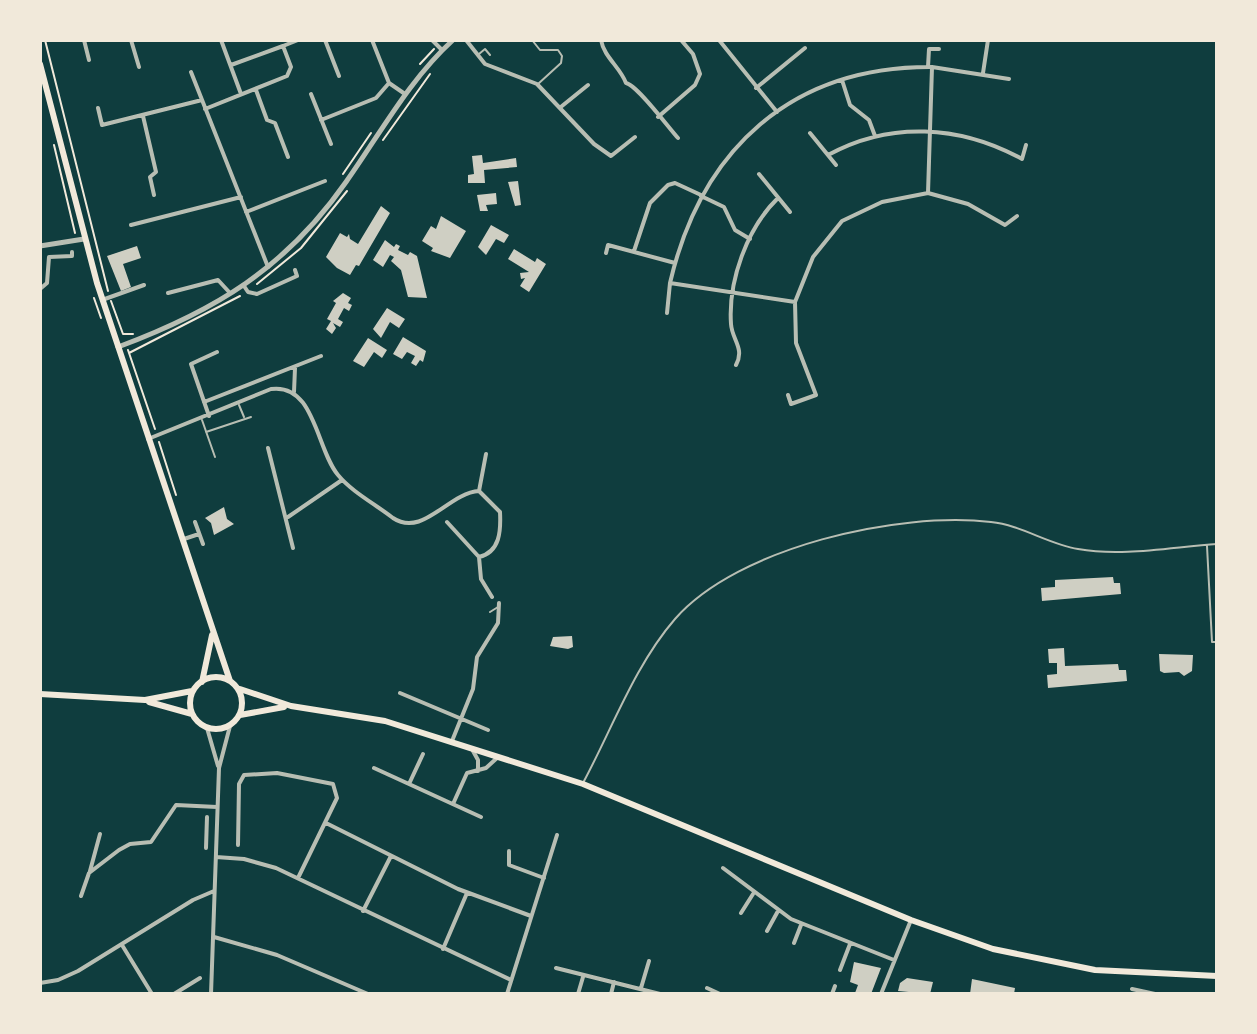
<svg xmlns="http://www.w3.org/2000/svg" width="1257" height="1034" viewBox="0 0 1257 1034" font-family="Quicksand,sans-serif">
	<style>
		.building { fill: #cfcfc3 }
		.lines { fill: none; stroke-linecap: round; stroke-linejoin: round }
		.path { stroke: #f1e9da; stroke-width: 2 }
		.service { stroke: #b8beb3; stroke-width: 2 }
		.minor { stroke: #b8beb3; stroke-width: 4 }
		.tertiary { stroke: #b8beb3; stroke-width: 5 }
		.secondary { stroke: #f1e9da; stroke-width: 6 }
	</style>
	<rect width="100%" height="100%" fill="#0f3d3e"/>
	<!-- building -->
	<path class="building" d="M482 155 483 163 516 158 517 167 484 170 485 183H468V175L474 174 472 156Z
		M518 181 521 205 515 206 508 182Z
		M496 193 497 204 486 205 488 211H480L477 195Z
		M381 206 390 213 359 266 356 265 350 275 337 268 326 257 340 233 347 237 349 234 350 239 358 244Z
		M441 216 466 231 450 258 431 251 433 248 422 241 431 226 436 229Z
		M491 225 509 235 504 243 496 239 486 255 478 247Z
		M385 240 394 247 396 244 400 246 398 250 408 255 410 252 417 256 427 298 408 297 401 270 391 261 394 257 390 255 383 267 373 260Z
		M137 246 141 258 123 264 131 287 121 291 107 256Z
		M514 249 535 262 537 258 546 264 529 292 520 286 525 278 521 279 520 273 529 272 508 259Z
		M343 293 351 298 348 303 352 305 349 311 344 308 338 319 343 322 340 327 333 323 336 328 332 334 326 329 331 321 327 319 336 303 333 301Z
		M387 308 405 319 399 328 390 322 381 338 373 329Z
		M403 337 426 351 423 362 420 360 416 366 411 363 415 356 407 352 402 359 393 354Z
		M368 338 387 350 382 358 374 352 364 367 353 361Z
		M224 507 227 519 234 524 214 535 211 523 205 518Z
		M1113 577 1114 583H1120L1121 594 1042 601 1041 588 1055 587V580Z
		M572 636 573 647 568 649 550 646 553 637Z
		M1064 648 1065 666 1118 664 1119 670H1126L1127 681 1048 688 1047 675 1057 674V663H1049L1048 649Z
		M1159 654 1193 655 1192 671 1184 676 1179 672 1164 673 1160 671Z
		M854 962 881 968 871 994 855 993 858 985 850 982Z
		M907 978 933 982 930 994 898 991 900 983Z
		M972 979 1015 988 1014 994H970Z"/>
	<g class="lines">
		<!-- path -->
		<path class="path" d="M45 40 108 291
			M420 64 434 49
			M383 140 430 74
			M54 145 75 233
			M343 174 371 133
			M257 284 301 248 347 191
			M94 298 101 318
			M111 301 123 334H133
			M128 350 155 429
			M129 353 240 296
			M159 442 176 495"/>
		<!-- service -->
		<path class="service" d="M532 40 540 50H558L562 56 561 63 538 84
			M479 54 485 49 490 55
			M239 405 244 417
			M202 420 215 457
			M206 432 251 417
			M1207 546 1212 642H1217
			M490 612 498 607
			M583 783C612 729 635 665 675 619 738 547 899 511 991 522 1021 525 1048 544 1078 549 1122 557 1172 547 1217 544"/>
		<!-- minor -->
		<path class="minor" d="M84 40 89 60
			M131 40 139 67
			M221 40 241 94
			M325 40 339 76
			M372 40 389 83 405 94
			M432 40 442 50
			M466 40 485 64 537 84 594 144 611 156 635 137
			M601 40C604 57 620 67 626 83 637 85 668 127 678 138
			M719 40 777 112
			M231 65 283 46
			M928 67 929 49H939
			M932 67 1009 79
			M191 72 268 267
			M983 73 988 40
			M842 80 850 105 869 120 875 136
			M756 88 805 48
			M256 90 267 120 275 123 288 157
			M311 94 331 144
			M562 106 588 85
			M98 108 102 125 202 100
			M205 109 287 76 291 67 283 46 298 40
			M143 116 156 172 150 177 154 195
			M658 117 695 85 700 74 693 54 681 40
			M321 120 376 98 389 83
			M810 133 836 165
			M828 155C890 121 960 125 1022 159L1026 145
			M759 174 790 212
			M701 196 724 207 735 230 750 239
			M246 212 325 181
			M131 225 241 197
			M634 251 650 203 668 185 675 183 701 195
			M606 253 608 245 675 263
			M244 286 248 292 257 294 297 276 295 270
			M40 289 47 283 49 257 72 256V252
			M168 293 218 280 230 293
			M102 300 144 285
			M795 302 670 283C701 150 791 66 932 67L928 193
			M667 313 670 283
			M736 365C745 348 732 340 731 324 728 281 747 228 778 198
			M294 392 295 368
			M788 395 791 404 816 395 796 343 795 302 813 257 842 221 882 202 928 193 968 204 1005 225 1017 216
			M204 402 321 356
			M209 416 191 364 217 352
			M148 439 271 389C315 383 316 449 338 475 352 492 375 504 393 518 423 538 448 493 479 491L500 512C501 531 500 552 479 557L447 522
			M268 448 293 548
			M479 491 486 454
			M288 517 342 480
			M195 522 203 544
			M184 539 199 534
			M479 557 481 579 492 597
			M400 693 488 730
			M207 728 218 766
			M452 741 473 689 477 657 498 623 499 603
			M473 751 478 760V771
			M374 768 481 817
			M409 784 423 754
			M453 804 467 773 486 768 497 758
			M326 823 458 889 531 916
			M238 845 239 784 244 775 277 773 333 784 337 798 298 878
			M206 848 207 817
			M509 851V865L544 878
			M216 857 244 859 276 868 511 980
			M723 868 791 919 894 960
			M90 871 100 834
			M81 896 89 873 119 850 130 844 151 842 176 805 217 807
			M363 911 391 856
			M741 913 753 894
			M767 931 778 911
			M214 937 277 955 368 994
			M794 943 801 925
			M122 945 152 994
			M443 949 467 893
			M556 968 660 994
			M840 970 850 944
			M40 983 58 980 78 971 193 900 214 891
			M641 988 649 961
			M707 988 720 994
			M1132 989 1155 994
			M174 994 200 978
			M211 994 219 768 230 726
			M507 994 557 835
			M578 994 583 977
			M611 994 614 982
			M832 994 835 986
			M881 994 911 920"/>
		<!-- tertiary -->
		<path class="tertiary" d="M40 246 84 239
			M118 347C215 311 286 268 346 182 380 134 409 80 453 40"/>
		<!-- secondary -->
		<path class="secondary" d="M40 64 97 283 230 681
			M190 703a26 26 0 1 1 52 0a26 26 0 1 1-52 0Z
			M202 682 212 635
			M240 689 291 706 385 721 583 784 911 920 993 949 1095 970 1217 976
			M40 694 145 700 192 691
			M149 702 192 714
			M240 715 284 707"/>
	</g>
	<!-- border -->
	<rect width="1257" height="1034" fill="none" stroke="#f1e9da" stroke-width="84"/>
</svg>
